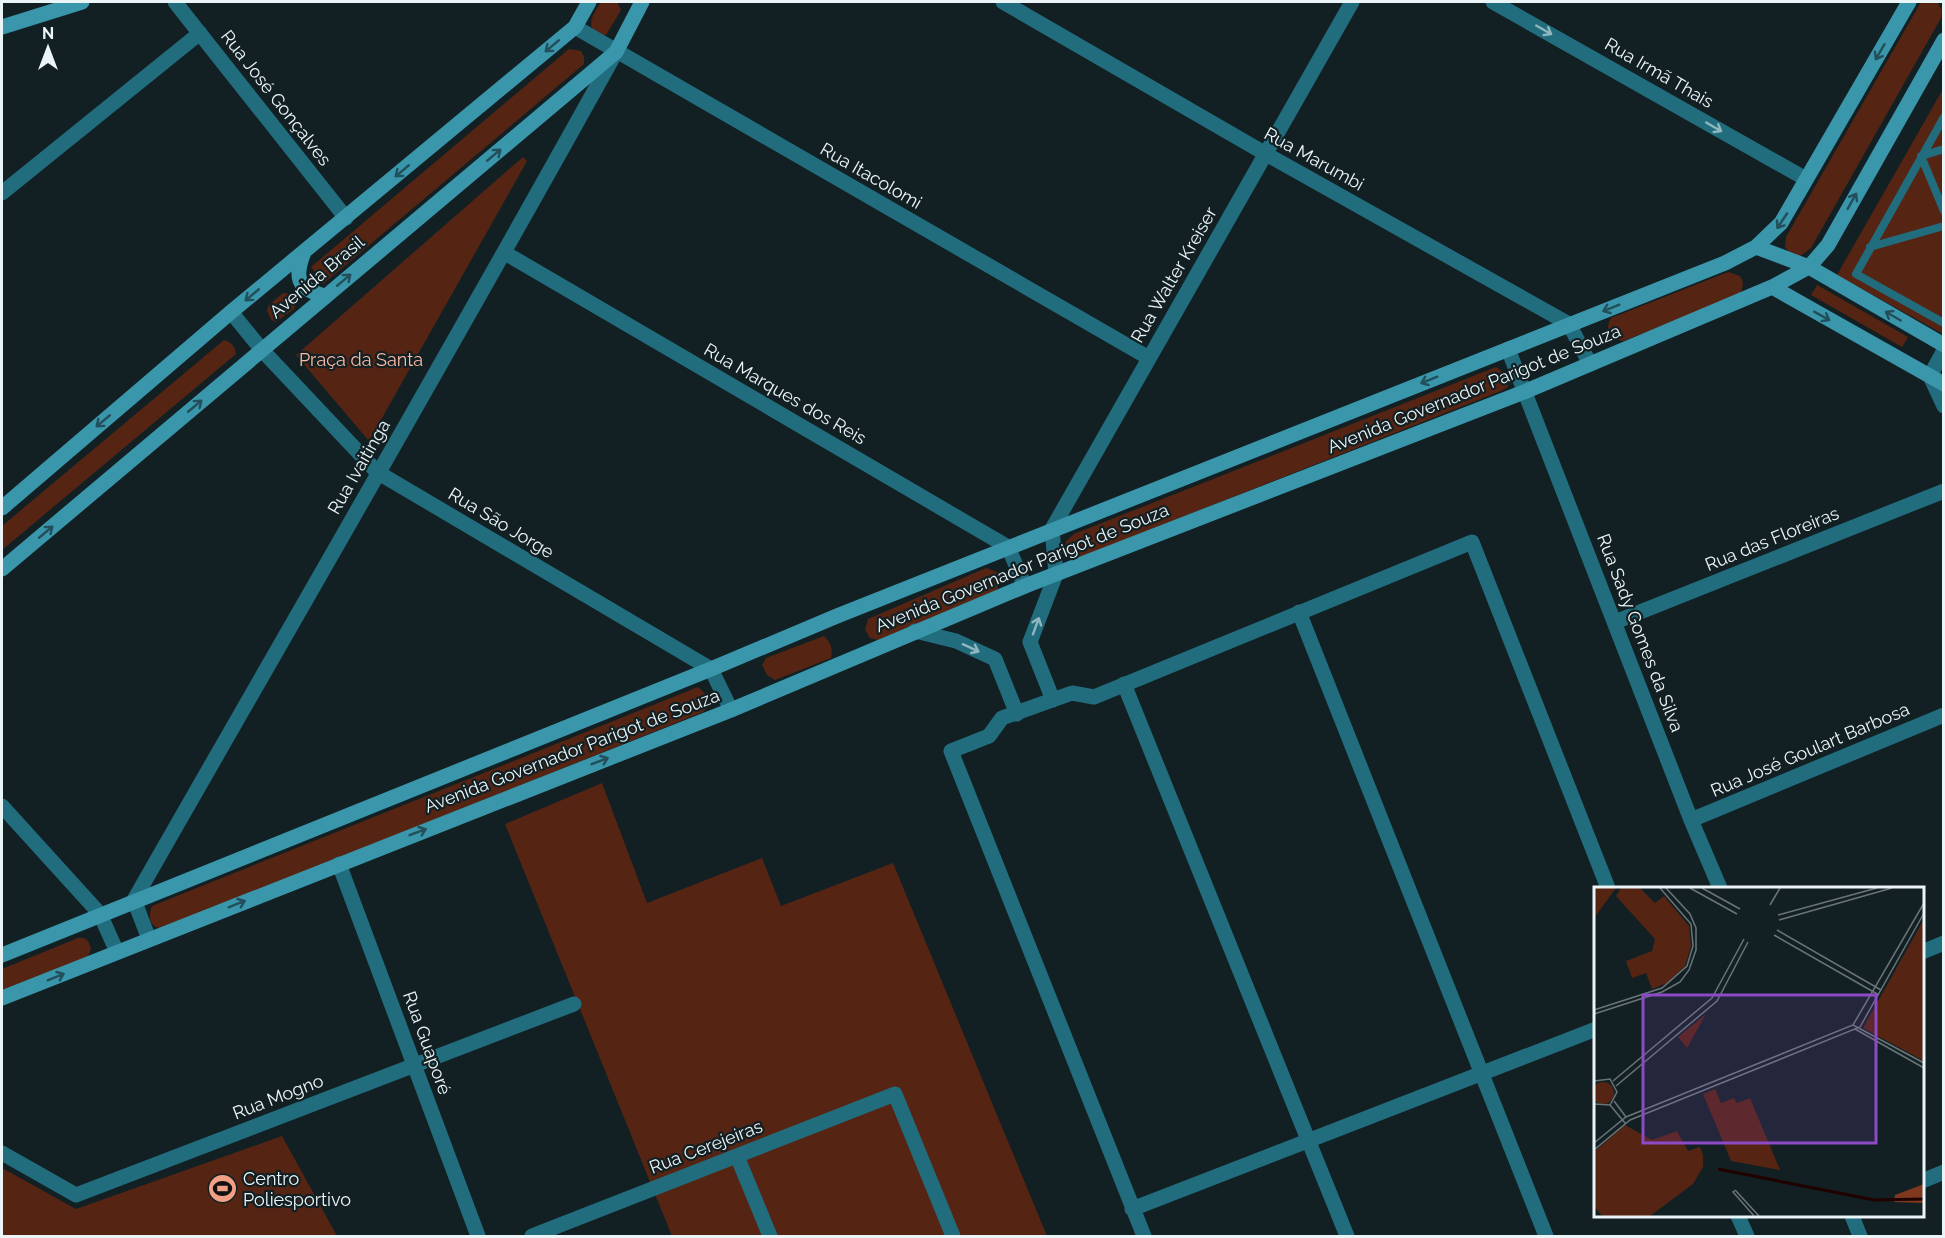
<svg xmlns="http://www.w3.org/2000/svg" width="1945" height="1238" viewBox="0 0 1945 1238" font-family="Raleway,sans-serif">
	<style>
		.green { fill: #562413 }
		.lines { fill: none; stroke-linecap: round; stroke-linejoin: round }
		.lane { stroke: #216c7d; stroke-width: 8 }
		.street { stroke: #216c7d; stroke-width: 15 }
		.secondary { stroke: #3996ab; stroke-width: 15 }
		.oneway { stroke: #90b7c0 }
		.oneway2 { stroke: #224f5a }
		.labels { text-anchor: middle; stroke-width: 4.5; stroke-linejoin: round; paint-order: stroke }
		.street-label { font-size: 18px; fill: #ebf5f7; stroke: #122024 }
		.park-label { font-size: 18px; fill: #fdbba5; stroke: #122024 }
		.poi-label { font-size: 18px; fill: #ebf5f7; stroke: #122024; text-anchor: start }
		.inset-river { fill: none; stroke: #210100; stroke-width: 3 }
		.inset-road { fill: none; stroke: #697578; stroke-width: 1.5 }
		.view { fill: #8c4ac7; fill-opacity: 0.15; stroke: #8c4ac7; stroke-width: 3 }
		.inset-edge { fill: none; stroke: #ebf5f7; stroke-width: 3 }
	</style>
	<rect width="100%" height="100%" fill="#122024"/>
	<!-- green -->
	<path class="green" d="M601 2H617L621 10 606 35 595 34C586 22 595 12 601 2Z
		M1921 2H1937L1942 10 1941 18 1811 248 1800 256 1789 252 1785 247 1786 237Z
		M569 49 581 51 584 57V64L323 284 311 267Z
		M1943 89V334L1837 275Z
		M523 157 527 161 369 441 296 355Z
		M1728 272 1740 276 1743 282 1741 295 1737 297 1623 341C1610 339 1604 330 1611 318Z
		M1817 285 1908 337 1902 347 1811 295Z
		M283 293 292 294 296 305 294 309 276 322 271 320 267 310 269 305Z
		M224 340C231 342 235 346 236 354L2 550V526Z
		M1496 367 1508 375V387L1501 391 1076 559 1068 556 1065 550 1066 541 1074 534Z
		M986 568 997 572 999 581 997 590 878 640 870 638 865 630 868 619Z
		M824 636C831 643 833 649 831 658L775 680 767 675 762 665 766 658Z
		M698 687C705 693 709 697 708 706L703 712 162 929C149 927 148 916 152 906Z
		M602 783 647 903 762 858 781 906 893 863 1047 1236H672L505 824Z
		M78 938C87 937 89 941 91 949L88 957 2 992V969Z
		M282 1136 337 1236H2V1168L76 1209Z"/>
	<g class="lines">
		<!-- lane -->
		<path class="lane" d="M1944 117 1856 274 1944 323
			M1944 149 1921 156 1944 211
			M1870 247 1944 226"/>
		<!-- street -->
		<path class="street" d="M175 2 346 218
			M1003 2 1266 154 1569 324 1590 364
			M1493 2 1806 179
			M575 27 1149 358
			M2 193 200 33
			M505 253 1008 547 1025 586
			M231 312 262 350 377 472 711 669 731 710
			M1508 349 1691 820 1720 888
			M1944 350 1930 376 1944 406
			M1299 612 1546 1236
			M1615 622 1944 491
			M915 631 956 641 995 659 1017 714
			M1124 684 1347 1236
			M1053 700 1030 642 1056 574 1052 529 1352 2
			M2 806 100 914 117 952
			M1691 820 1944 715
			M339 864 478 1236
			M149 939 134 900C295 618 459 336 616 52
			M1922 952 1944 943
			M2 1153 76 1195 574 1004
			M737 1156 770 1236
			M1922 1181 1944 1172
			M1132 1209 1596 1029
			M1738 1216 1747 1236
			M1852 1216 1860 1236
			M532 1236 895 1094 953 1236
			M1144 1236 951 751 989 736 1002 718 1072 693 1094 697 1472 542 1608 888"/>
		<!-- secondary -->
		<path class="secondary" d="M2 27 82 2
			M1756 247 1809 267 1944 345
			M304 252C294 278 297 288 324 296
			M1772 287 1944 384
			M2 508 231 312 575 27 589 2
			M2 569 616 52 642 2
			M2 955 711 669 837 616 1725 263 1756 247 1781 223 1909 2
			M2 998 731 710 1025 586 1524 392 1772 287 1809 267 1828 245 1944 40"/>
	</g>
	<!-- one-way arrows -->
	<defs><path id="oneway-shaft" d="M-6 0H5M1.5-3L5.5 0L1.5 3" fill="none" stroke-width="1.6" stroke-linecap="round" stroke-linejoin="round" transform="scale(1.5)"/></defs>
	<g class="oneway">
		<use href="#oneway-shaft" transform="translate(1544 30) rotate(30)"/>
		<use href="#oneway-shaft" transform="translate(1714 127) rotate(30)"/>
		<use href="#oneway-shaft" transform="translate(1036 626) rotate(-70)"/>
		<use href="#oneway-shaft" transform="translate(971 648) rotate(25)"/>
	</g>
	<g class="oneway2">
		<use href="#oneway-shaft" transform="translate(552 46) rotate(140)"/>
		<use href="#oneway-shaft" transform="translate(1880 52) rotate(120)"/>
		<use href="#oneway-shaft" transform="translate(494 155) rotate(-40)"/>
		<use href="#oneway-shaft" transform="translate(402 171) rotate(140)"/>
		<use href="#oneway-shaft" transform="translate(1852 201) rotate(-61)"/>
		<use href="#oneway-shaft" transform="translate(1782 221) rotate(124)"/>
		<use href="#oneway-shaft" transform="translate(344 280) rotate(-40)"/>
		<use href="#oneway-shaft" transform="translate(252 295) rotate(140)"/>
		<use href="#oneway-shaft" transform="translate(1611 308) rotate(158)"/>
		<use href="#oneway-shaft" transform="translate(1822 316) rotate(29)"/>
		<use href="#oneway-shaft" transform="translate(1893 316) rotate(-150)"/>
		<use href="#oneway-shaft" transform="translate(1429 380) rotate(158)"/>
		<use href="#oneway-shaft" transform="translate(195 406) rotate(-40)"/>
		<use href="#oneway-shaft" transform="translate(103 421) rotate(140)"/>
		<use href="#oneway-shaft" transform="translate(46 532) rotate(-40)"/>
		<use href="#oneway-shaft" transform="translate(600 761) rotate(-21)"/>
		<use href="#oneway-shaft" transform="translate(418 832) rotate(-21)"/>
		<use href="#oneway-shaft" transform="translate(237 904) rotate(-22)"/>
		<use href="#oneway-shaft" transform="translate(56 977) rotate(-22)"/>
	</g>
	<!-- icons -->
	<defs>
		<symbol id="stadium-disc" viewBox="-11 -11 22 22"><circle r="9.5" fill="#f39f84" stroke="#122024"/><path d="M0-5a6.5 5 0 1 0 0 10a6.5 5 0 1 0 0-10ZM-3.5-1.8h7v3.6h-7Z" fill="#111"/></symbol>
	</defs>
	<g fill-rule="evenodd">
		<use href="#stadium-disc" x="206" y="1172" width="33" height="33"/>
	</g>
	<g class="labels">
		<!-- street labels -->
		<g class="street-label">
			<text transform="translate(1659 73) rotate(30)" y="6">Rua Irmã Thais</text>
			<text transform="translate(276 98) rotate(52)" y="6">Rua José Gonçalves</text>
			<text transform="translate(1314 159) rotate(29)" y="6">Rua Marumbi</text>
			<text transform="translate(871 176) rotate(30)" y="6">Rua Itacolomi</text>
			<text transform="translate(1174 275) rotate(-60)" y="6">Rua Walter Kreiser</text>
			<text transform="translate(317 277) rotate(-40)" y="6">Avenida Brasil</text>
			<text transform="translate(1474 389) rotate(-22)" y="6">Avenida Governador Parigot de Souza</text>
			<text transform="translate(785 394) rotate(30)" y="6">Rua Marques dos Reis</text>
			<text transform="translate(359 467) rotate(-60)" y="6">Rua Ivaitinga</text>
			<text transform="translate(501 523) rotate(31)" y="6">Rua São Jorge</text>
			<text transform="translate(1772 539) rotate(-22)" y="6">Rua das Floreiras</text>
			<text transform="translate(1022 568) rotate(-22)" y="6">Avenida Governador Parigot de Souza</text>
			<text transform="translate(1640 633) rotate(69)" y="6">Rua Sady Gomes da Silva</text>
			<text transform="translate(1810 750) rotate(-23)" y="6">Rua José Goulart Barbosa</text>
			<text transform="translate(572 751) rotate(-21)" y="6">Avenida Governador Parigot de Souza</text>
			<text transform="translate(427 1043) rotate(70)" y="6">Rua Guaporé</text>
			<text transform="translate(278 1097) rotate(-21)" y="6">Rua Mogno</text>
			<text transform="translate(706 1147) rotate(-21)" y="6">Rua Cerejeiras</text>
		</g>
		<!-- park labels -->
		<g class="park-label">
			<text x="361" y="366">Praça da Santa</text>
		</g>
		<!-- poi labels -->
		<g class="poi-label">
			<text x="243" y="1185">Centro<tspan x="243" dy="21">Poliesportivo</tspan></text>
		</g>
	</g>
	<!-- overview -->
	<g transform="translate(1594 887)">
		<rect width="330" height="330" fill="#122024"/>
		<path d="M0 1H22L0 31ZM27 1H46L61 16 70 9 95 39 97 59 91 79 73 96 58 102 52 86 38 91 32 74 58 64 61 52 22 9ZM330 32V174L269 141ZM112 127 93 161 84 150ZM-2 206a11 11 0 1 1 22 0a11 11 0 1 1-22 0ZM121 202 127 216 140 211 143 216 156 211 186 283 137 274 109 207ZM31 238 58 253 83 244 94 264 106 260 109 268V280L99 297 56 329H8L0 319V265Z" fill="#562413"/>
		<path d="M330 297V316L300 315 301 308Z" fill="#7f371e"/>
		<path class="inset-river" d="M124 282 280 313 330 312"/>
		<path class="inset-road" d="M96 1 143 27M108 1 146 22M176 18 186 1M184 28 283 1M185 33 298 1M183 43 287 103M180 48 285 108M0 123 68 101 93 79 99 59 97 37 66 1M0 127 68 105 86 95 95 83 102 63V41L96 27 72 1M259 138 330 176M261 142 330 181M0 194 16 192 23 205 16 218 0 217M19 194 118 111 150 52M22 199 123 114 154 55M20 214 32 230M16 218 31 236M0 256 32 230 259 138 330 16M0 263 36 233 266 140 330 26M142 303 139 305 160 329M142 304 165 329"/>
		<path class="view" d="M49 108H282V256H49Z"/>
		<rect width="330" height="330" class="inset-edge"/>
	</g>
	<!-- border -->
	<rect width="1945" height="1238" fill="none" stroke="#ebf5f7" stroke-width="6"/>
	<!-- north arrow -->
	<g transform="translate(48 48)" stroke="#122024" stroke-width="4.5" paint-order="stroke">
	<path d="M0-4.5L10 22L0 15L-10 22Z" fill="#ebf5f7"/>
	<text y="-9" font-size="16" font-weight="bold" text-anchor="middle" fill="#ebf5f7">N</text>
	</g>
</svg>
